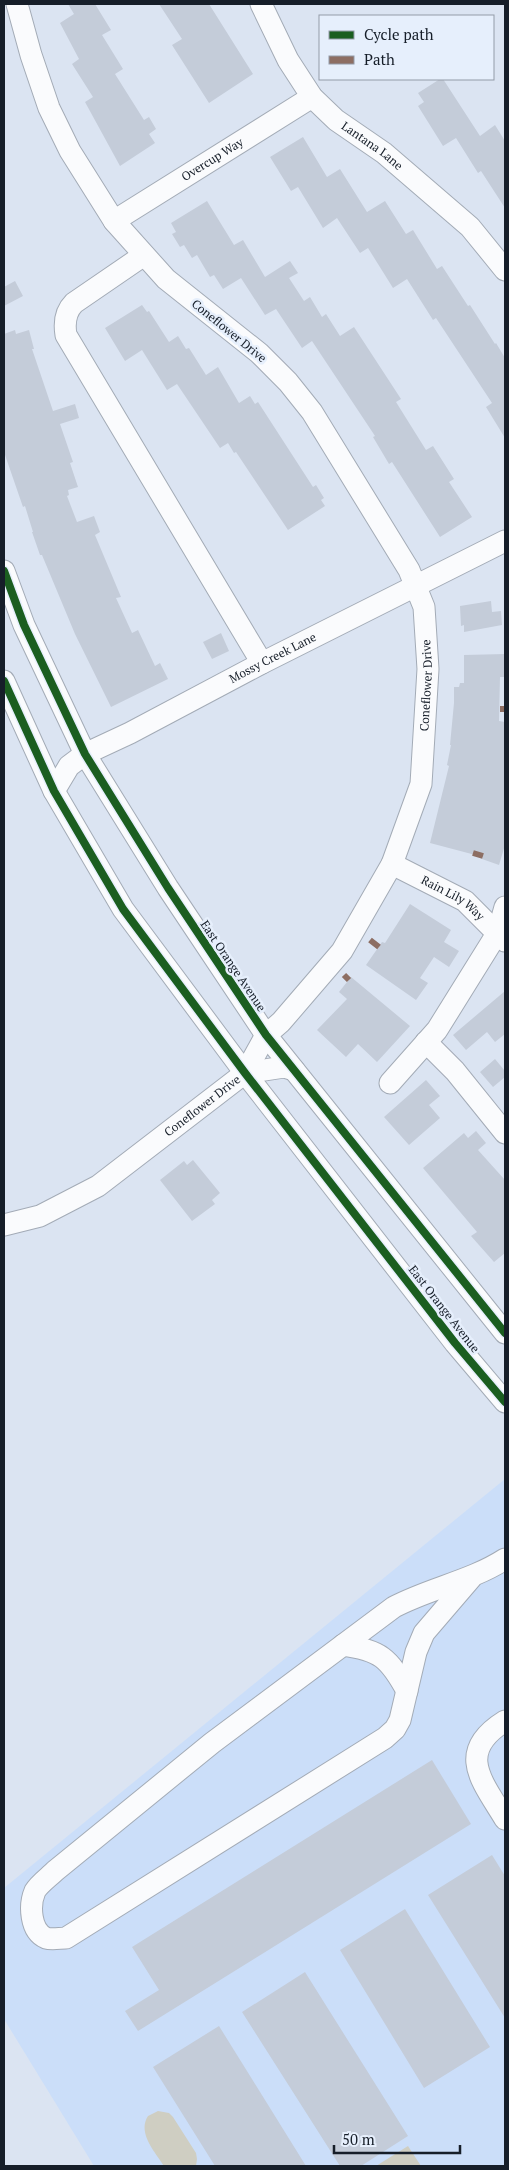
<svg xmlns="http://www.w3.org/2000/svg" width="509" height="2170" viewBox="0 0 509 2170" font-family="'PT Serif',serif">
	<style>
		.built { fill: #cbdef9 }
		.green { fill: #cfcec2 }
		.building { fill: #c4ccd9 }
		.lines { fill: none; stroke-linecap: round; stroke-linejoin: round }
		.minor-casing { stroke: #a3abb6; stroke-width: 23 }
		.minor { stroke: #fafbfd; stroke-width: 21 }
		.quiet { stroke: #8d6e63; stroke-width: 6; stroke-dasharray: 12 6; stroke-linecap: butt }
		.cycleway-casing { stroke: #e6effc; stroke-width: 11 }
		.cycleway { stroke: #1b5e20; stroke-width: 8 }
		.labels { text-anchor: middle; stroke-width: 5; stroke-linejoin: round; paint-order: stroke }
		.street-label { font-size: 12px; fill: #161e29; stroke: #e6effc }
	</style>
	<rect width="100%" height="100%" fill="#dbe4f2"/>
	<!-- built -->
	<path class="built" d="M505 1479V2166H94L4 2019V1888Z"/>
	<!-- green -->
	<path class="green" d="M158 2111 169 2113 173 2117 196 2153 197 2159 196 2166H164C155 2152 137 2133 148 2116Z
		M408 2146 421 2166H376Z"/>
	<!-- building -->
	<path class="building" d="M68 4H95L111 30 102 35 123 69 115 74 144 120 149 117 156 129 149 134 155 143 120 166 85 102 93 97 72 64 79 59 60 23 74 14Z
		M159 4H209L253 74 209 103 172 45 182 39Z
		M440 79H443L480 136 495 125 505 141V208L481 171 478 173 456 138 443 146 418 106 424 102 418 93Z
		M303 137 327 177 340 169 367 212 385 201 406 234 413 230 437 269 442 266 468 306 470 305 495 344 496 343 505 358V438L486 407 492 403 436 318 433 320 407 279 393 288 368 248 360 253 337 218 323 228 298 187 291 191 270 157Z
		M207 201 234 245 243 240 265 277 290 261 298 273 289 278 304 301 310 297 322 317 326 314 340 336 354 327 401 399 396 402 426 450 433 446 454 479 449 482 472 517 440 537 392 462 389 464 373 437 375 436 312 341 302 348 276 309 265 315 241 278 223 289 214 275 210 277 197 255 192 258 184 245 180 247 172 234 176 232 171 223Z
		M15 281 23 296 4 306V287Z
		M142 305 147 312 149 311 169 342 178 336 186 349 189 348 206 375 218 367 239 403 250 396 255 404 258 402 313 487 316 485 324 498 321 500 325 506 288 530 236 452 234 453 228 443 220 448 177 384 167 390 142 350 125 361 105 328Z
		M15 330 16 334 29 330 34 349H32L53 411 75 404 79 418 60 424 73 462 70 463 78 487 68 490 69 495 67 496 77 522 94 516 100 532 95 535 121 597 116 598 132 633 138 630 155 666 160 663 168 679 111 707 75 634 42 555H40L32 532H33L25 506 23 507 4 452V334Z
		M491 601 492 612 501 611 502 625 464 632V625L461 626 460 606Z
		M221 633 229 651 212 659 203 642Z
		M505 654V677H500L499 721 505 722V845L499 865 482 859 483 857 430 843 449 766 447 765 451 745H450L454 703V687H459L460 683H464V655Z
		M410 904 451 930 444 942 459 951 449 967 434 957 420 978 428 983 416 1000 366 965 382 942 385 943Z
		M351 977 410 1026 377 1062 358 1044 346 1057 317 1030 347 999 339 992Z
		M505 991V1034L495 1042 487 1032 466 1050 453 1035Z
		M495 1059 505 1071V1077L493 1087 480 1072Z
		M426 1080 440 1096 429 1105 440 1118 409 1145 384 1117Z
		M476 1131 486 1143 478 1150 505 1180V1253L494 1262 471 1236 477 1232 423 1168 464 1133 468 1138Z
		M193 1160 220 1193 212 1200 215 1204 192 1221 160 1180 184 1161 187 1165Z
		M432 1760 471 1824 138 2031 125 2011 159 1990 132 1947Z
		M492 1855 505 1876V2018L428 1895Z
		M405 1909 490 2047 424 2088 340 1950Z
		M305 1972 408 2136 361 2166H340L242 2012Z
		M219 2026 306 2166H215L153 2067Z"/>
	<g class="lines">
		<defs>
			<g id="minor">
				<path id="s1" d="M261 4 288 60 312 97 336 120 384 153 470 227 505 270"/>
				<path id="s2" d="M114 221 312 97"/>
				<path d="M144 255 74 303C65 312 64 323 66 335L262 663"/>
				<path d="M4 571 24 625 85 754 168 888 266 1035 505 1333"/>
				<path d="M4 681 54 791 123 909 245 1073 455 1343 505 1402"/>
				<path id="s3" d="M54 791 69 766 85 754 130 733 262 663 505 541"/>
				<path id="s4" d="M392 864 465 901 505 941"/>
				<path d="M426 1042 455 1071 505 1133"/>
				<path d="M245 1073 284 1067 294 1070"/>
				<path d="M390 1083 437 1030 498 932 505 907"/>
				<path id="s5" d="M4 1225 40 1216 98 1186 245 1073 266 1035 281 1022 342 951 392 864 421 784 428 669 424 607 409 570 312 412 288 382 259 353 166 279 114 221 70 151 49 108 31 55 17 4"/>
				<path d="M472 1577 424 1633 416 1652 400 1720 395 1729 385 1738 66 1938C60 1938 52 1940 46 1938 30 1931 29 1905 35 1891 39 1884 49 1877 55 1871L212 1743 394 1607C430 1588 471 1581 505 1559"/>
				<path d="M343 1645C380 1650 389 1658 407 1691"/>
				<path d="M505 1721C455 1752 482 1781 505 1819"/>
			</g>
		</defs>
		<!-- minor casing -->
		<use href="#minor" class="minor-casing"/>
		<!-- minor -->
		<use href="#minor" class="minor"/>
		<!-- quiet -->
		<path class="quiet" d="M500 709H505
			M473 853 483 856
			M370 940 379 947
			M344 975 349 980"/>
		<defs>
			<path id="cycleway" d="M4 571 24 625 85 754 168 888 266 1035 505 1333
				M4 681 54 791 123 909 245 1073 455 1343 505 1402"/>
		</defs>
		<!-- cycleway casing -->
		<use href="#cycleway" class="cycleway-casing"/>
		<!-- cycleway -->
		<use href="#cycleway" class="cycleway"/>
	</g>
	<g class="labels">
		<!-- street labels -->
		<g class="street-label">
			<text dy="4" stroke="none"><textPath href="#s1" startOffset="184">Lantana Lane</textPath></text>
			<text dy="4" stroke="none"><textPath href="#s2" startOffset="116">Overcup Way</textPath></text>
			<text transform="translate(229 331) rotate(39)" y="4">Coneflower Drive</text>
			<text dy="4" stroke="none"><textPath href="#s3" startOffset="260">Mossy Creek Lane</textPath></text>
			<text dy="4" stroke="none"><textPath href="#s5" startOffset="729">Coneflower Drive</textPath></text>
			<text dy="4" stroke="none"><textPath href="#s4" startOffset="70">Rain Lily Way</textPath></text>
			<text transform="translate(233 966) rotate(56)" y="4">East Orange Avenue</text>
			<text dy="4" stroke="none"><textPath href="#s5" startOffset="234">Coneflower Drive</textPath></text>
			<text transform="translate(444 1309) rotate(52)" y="4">East Orange Avenue</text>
		</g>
	</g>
	<!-- border -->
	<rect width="509" height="2170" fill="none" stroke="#161e29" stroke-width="10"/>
	<!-- legend -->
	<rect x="319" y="15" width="175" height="65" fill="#e6effc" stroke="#939ba8"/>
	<rect x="329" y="31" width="25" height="8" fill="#1b5e20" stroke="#939ba8"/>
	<text x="364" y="40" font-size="15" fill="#161e29">Cycle path</text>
	<rect x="329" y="56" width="25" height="8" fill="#8d6e63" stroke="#939ba8"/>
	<text x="364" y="65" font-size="15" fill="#161e29">Path</text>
	<!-- scale -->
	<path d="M334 2145v8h126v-8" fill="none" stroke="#161e29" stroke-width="2.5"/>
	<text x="342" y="2145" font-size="15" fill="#161e29" stroke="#e6effc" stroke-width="4" paint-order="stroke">50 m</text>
</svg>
